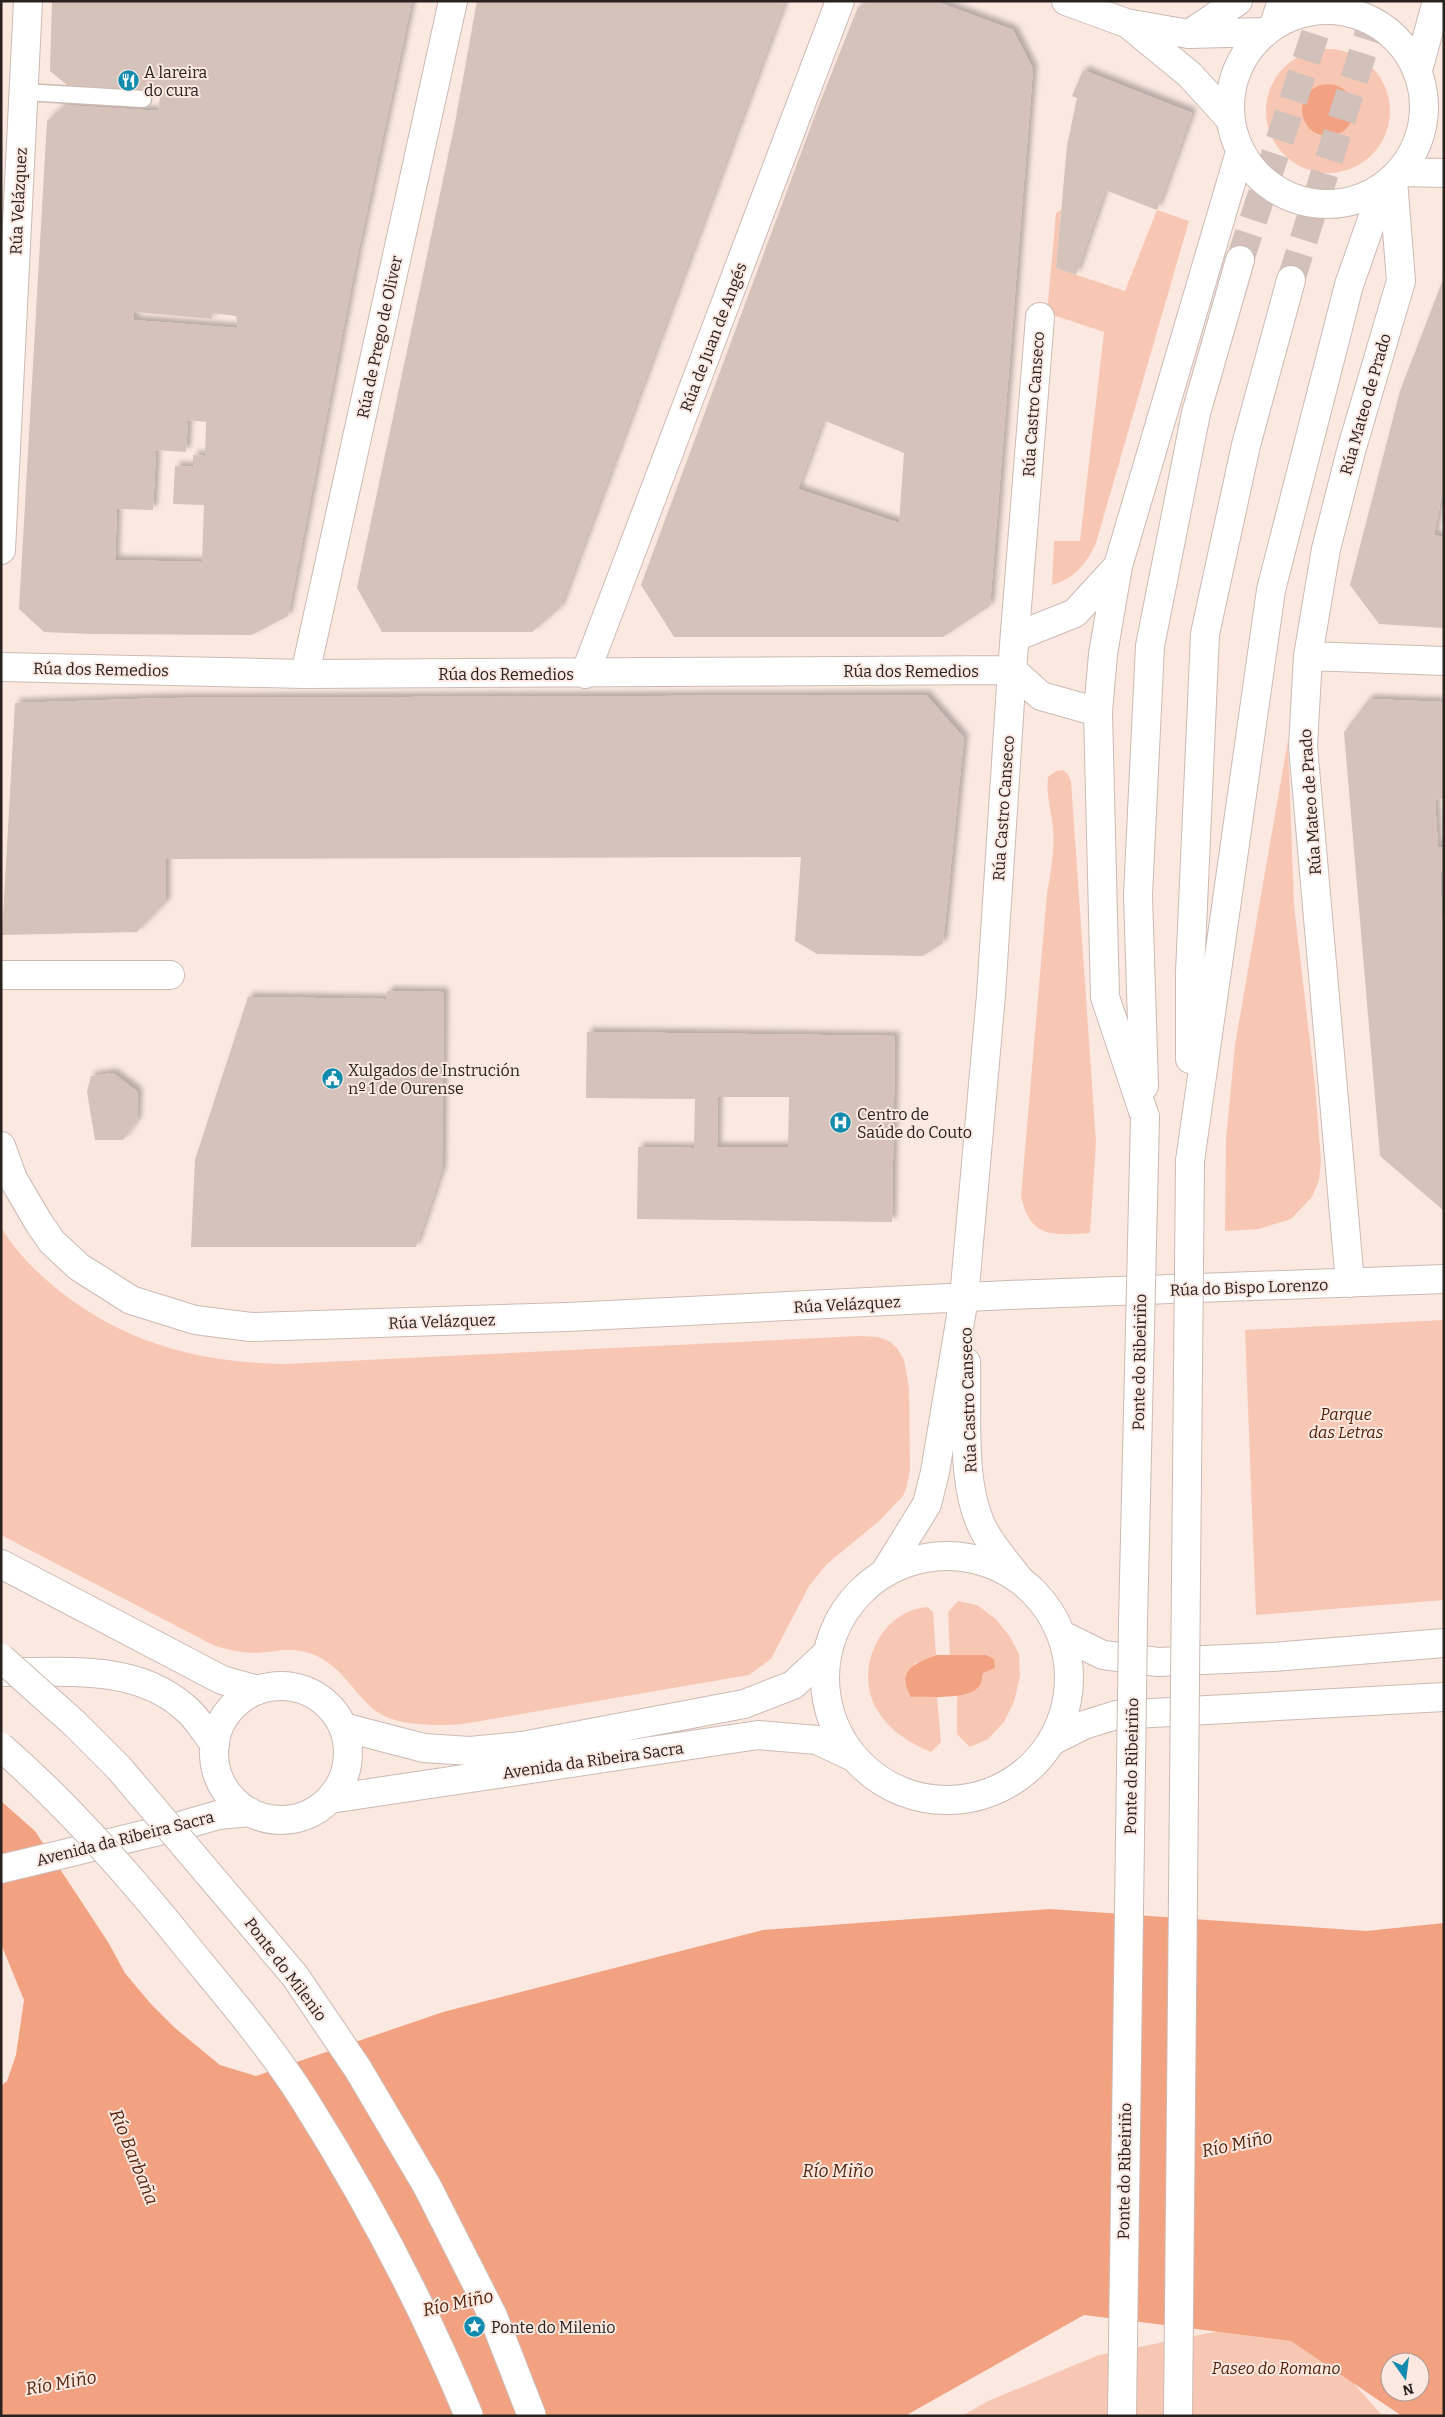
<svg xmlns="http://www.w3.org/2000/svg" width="1445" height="2417" viewBox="0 0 1445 2417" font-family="Bitter,serif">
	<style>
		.green { fill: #f8c7b3 }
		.water { fill: #f2a280; fill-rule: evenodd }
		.building { fill: #d5c3bb; fill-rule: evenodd; filter: url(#shadow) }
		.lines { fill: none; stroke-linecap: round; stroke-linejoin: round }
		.highway-tunnel { stroke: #d1c1ba; stroke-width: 28; stroke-dasharray: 28 14; stroke-linecap: butt }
		.lane-casing { stroke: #ccbab3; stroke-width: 19 }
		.street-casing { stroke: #ccbab3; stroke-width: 30 }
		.secondary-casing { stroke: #ccbab3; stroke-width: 30 }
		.highway-casing { stroke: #ccbab3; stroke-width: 30 }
		.lane { stroke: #fff; stroke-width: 16 }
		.street { stroke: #fff; stroke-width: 28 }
		.secondary { stroke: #fff; stroke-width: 28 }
		.highway { stroke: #fff; stroke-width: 28 }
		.secondary-bridge-casing { stroke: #ccbab3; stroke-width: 30; stroke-linecap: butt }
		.highway-bridge-casing { stroke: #ccbab3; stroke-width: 30; stroke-linecap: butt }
		.secondary-bridge { stroke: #fff; stroke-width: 28 }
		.highway-bridge { stroke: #fff; stroke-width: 28 }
		.labels { text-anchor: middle; stroke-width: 4; stroke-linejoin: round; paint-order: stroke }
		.poi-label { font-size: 16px; fill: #28211e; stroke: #fbe9e1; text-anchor: start }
		.street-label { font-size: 16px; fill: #28211e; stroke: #fbe9e1 }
		.park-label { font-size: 16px; font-style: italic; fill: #522008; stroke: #fbe9e1 }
		.water-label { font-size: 18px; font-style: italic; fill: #57240c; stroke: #fbe9e1 }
	</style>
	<defs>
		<filter id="shadow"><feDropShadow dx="4.5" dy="-4.5" stdDeviation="2.5" flood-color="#0004"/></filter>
	</defs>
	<rect width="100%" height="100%" fill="#fbe9e1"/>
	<!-- green -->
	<path class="green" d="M1266 111a62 62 0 1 1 124 0a62 62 0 1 1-124 0Z
		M1061 210 1056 268 1125 291 1157 210 1189 221 1096 543C1087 563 1074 579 1052 585L1054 541H1080L1104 332 1047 313 1056 213Z
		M1288 740 1294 905 1315 1085 1321 1161 1319 1180 1312 1197 1291 1219 1259 1229 1225 1231 1226 1140 1235 1045Z
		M1063 770 1068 774 1071 781 1096 1142 1090 1233C1053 1235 1030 1239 1021 1196L1047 893C1051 872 1055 849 1053 827 1051 810 1046 794 1048 777L1056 771Z
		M1 1227C18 1255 40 1276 66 1296 133 1346 202 1362 284 1364L860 1336 878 1337 889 1341 897 1348 904 1360 909 1388 910 1469 907 1486 903 1496 879 1521 827 1564 809 1586 771 1659 749 1675 463 1724C441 1726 404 1726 384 1716 354 1700 346 1665 309 1653 291 1647 274 1652 256 1653 242 1653 229 1650 215 1646L1 1535Z
		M1444 1320V1600L1256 1615 1245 1330Z
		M958 1601 977 1605 996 1619 1010 1637 1019 1654 1020 1676 1014 1702 1004 1722 988 1739 970 1747 957 1734V1695C984 1690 982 1679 986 1655L950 1656 948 1612Z
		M927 1607 933 1612 936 1655 914 1664 911 1697 937 1696 941 1742 931 1752C909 1743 890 1731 877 1710 853 1670 880 1611 927 1607Z
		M1294 2316 1381 2414 1444 2416H962L988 2401 1099 2355Z"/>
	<!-- water -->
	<path class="water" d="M1302 110a26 26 0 1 1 52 0a26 26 0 1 1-52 0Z
		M936 1655H986L994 1659 995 1668 983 1673C982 1677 982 1682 980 1685 970 1701 929 1696 911 1697 896 1670 914 1664 936 1655Z
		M1 1801 35 1831 108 1942 125 1973 150 2003 175 2028 220 2065 256 2076 443 2012 763 1930 1050 1909 1366 1931 1444 1923V2416H1402L1291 2341 1084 2315 905 2416H1V2086L7 2081 16 2055 24 2000 1 1944ZM1390 2362H1420V2392H1390Z"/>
	<!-- building -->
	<path class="building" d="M52 1H412L357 257 288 616 252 635 92 634 44 632 19 609 47 121 65 105 158 111 161 91 67 85 50 71ZM134 312 212 319 213 313 236 316 238 328 134 320ZM188 420 206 422 205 456 193 455V467L175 466 173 504 204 505 202 562 115 560 117 509 153 510 156 450 186 452Z
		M477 1H785L560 608 532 632H382L357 588 455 123Z
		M871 1H935L1013 30 1033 69 990 606 943 637H674L641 585 817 110 858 7ZM823 420 904 453 899 523 798 489Z
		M1083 70 1192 113 1157 210 1105 190 1076 275 1056 268 1067 146 1077 98 1072 96Z
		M1444 277V485L1434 535 1443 537 1444 541V628L1379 624 1350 585 1400 391Z
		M926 695 964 738 943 943 923 956 817 954 795 941 801 857 166 859V902L137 932 2 935 15 703 167 698Z
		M1369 699 1444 702V799L1435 800 1438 847H1444V873H1440L1442 917H1444V1211L1380 1156 1344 732Z
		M387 991 444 992 442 1170 416 1247H191L195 1160 248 997 386 999Z
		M587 1032 895 1036 892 1222 637 1219 638 1147 694 1148 695 1099 586 1098ZM718 1097H789L788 1147H717Z
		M113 1073 138 1092 137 1121 123 1140H95L87 1092 91 1076Z"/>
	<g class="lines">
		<!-- highway-tunnel -->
		<path class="highway-tunnel" d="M1240 260 1326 1
			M1291 280 1379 1"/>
		<defs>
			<path id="lane" d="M24 92 143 99"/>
			<path id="street" d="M1 550 28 1
				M1308 656 1444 661
				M1 667 305 674 1012 670
				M305 674 453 1
				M585 674 840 1
				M1 975H170
				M1 1146 13 1179 39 1223 52 1242 79 1267 131 1300 195 1320 251 1327 567 1317 1008 1295 1444 1279
				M1350 1283 1303 746 1308 656 1326 549 1351 451 1401 281 1393 180
				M966 1362C968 1413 959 1491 987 1536 996 1551 1008 1564 1019 1579
				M1 1564 222 1680 258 1690
				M885 1572 927 1504 935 1472 964 1298 991 995 1012 670 1040 317
				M1 1672C63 1673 134 1663 184 1707 197 1717 205 1732 215 1745"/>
			<path id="secondary" d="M1066 1 1126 23 1189 34 1266 32
				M1230 107a97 97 0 1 1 194 0a97 97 0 1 1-194 0Z
				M1128 24 1190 75 1230 119
				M1401 172 1444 173"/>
			<path id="highway" d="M1274 25 1282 1
				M1189 34 1238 1
				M1418 70 1437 1
				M1015 637 1075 613 1118 566
				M1012 670 1041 696 1098 712
				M1190 1059V973L1205 634 1246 445 1291 280
				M1144 1086 1138 895 1150 646 1196 413 1240 260
				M1145 1117 1105 997 1098 712 1103 654 1118 566 1240 152
				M1190 1161 1271 590 1349 285 1383 188
				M825 1678a122 122 0 1 1 244 0a122 122 0 1 1-244 0Z
				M1062 1635 1103 1655 1158 1662 1273 1657 1444 1643
				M214 1753a67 67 0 1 1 134 0a67 67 0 1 1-134 0Z
				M343 1727 424 1748 470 1751 522 1746 744 1704 793 1685 824 1656
				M1052 1741 1084 1725 1116 1715 1444 1697
				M330 1799 758 1735 817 1740 853 1757
				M1 1869 180 1826 218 1815 250 1812"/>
		</defs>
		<!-- lane casing -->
		<use href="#lane" class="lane-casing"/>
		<!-- street casing -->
		<use href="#street" class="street-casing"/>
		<!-- secondary casing -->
		<use href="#secondary" class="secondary-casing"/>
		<!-- highway casing -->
		<use href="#highway" class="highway-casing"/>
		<!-- lane -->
		<use href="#lane" class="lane"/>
		<!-- street -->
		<use href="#street" class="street"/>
		<!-- secondary -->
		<use href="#secondary" class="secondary"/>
		<!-- highway -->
		<use href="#highway" class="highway"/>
		<defs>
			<path id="secondary-bridge" d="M1 1658 74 1723 119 1768 295 1976 358 2069 427 2186 493 2316 532 2416
				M1 1747C72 1809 134 1880 192 1953 230 1999 273 2050 305 2101 368 2201 424 2307 469 2416"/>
			<path id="highway-bridge" d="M1122 2416 1133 1622 1145 1117
				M1178 2416 1190 1161"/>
		</defs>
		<!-- secondary-bridge casing -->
		<use href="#secondary-bridge" class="secondary-bridge-casing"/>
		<!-- highway-bridge casing -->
		<use href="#highway-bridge" class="highway-bridge-casing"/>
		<!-- secondary-bridge -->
		<use href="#secondary-bridge" class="secondary-bridge"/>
		<!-- highway-bridge -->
		<use href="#highway-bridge" class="highway-bridge"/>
	</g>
	<!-- icons -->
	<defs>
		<symbol id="restaurant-disc" viewBox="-11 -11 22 22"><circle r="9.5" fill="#128cae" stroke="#fbe9e1"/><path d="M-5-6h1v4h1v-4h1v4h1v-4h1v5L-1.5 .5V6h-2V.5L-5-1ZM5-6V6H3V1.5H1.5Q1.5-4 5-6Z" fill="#fff"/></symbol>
		<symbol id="civic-disc" viewBox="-11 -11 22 22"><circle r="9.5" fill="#128cae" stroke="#fbe9e1"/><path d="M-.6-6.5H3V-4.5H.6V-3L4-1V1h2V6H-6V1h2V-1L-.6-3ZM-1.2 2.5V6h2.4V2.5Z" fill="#fff"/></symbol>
		<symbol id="hospital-disc" viewBox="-11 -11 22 22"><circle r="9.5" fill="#128cae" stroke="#fbe9e1"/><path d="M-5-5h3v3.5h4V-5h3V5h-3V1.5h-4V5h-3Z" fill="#fff"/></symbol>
		<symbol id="sight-disc" viewBox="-11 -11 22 22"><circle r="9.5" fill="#128cae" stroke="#fbe9e1"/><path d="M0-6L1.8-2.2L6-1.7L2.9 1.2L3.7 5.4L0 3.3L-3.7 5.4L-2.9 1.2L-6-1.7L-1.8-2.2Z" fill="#fff"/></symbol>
	</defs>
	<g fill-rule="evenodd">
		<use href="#restaurant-disc" x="116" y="68" width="25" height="25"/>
		<use href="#civic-disc" x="320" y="1066" width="25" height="25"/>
		<use href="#hospital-disc" x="828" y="1110" width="25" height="25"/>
		<use href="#sight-disc" x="462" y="2314" width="25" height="25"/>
	</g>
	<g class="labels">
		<!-- poi labels -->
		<g class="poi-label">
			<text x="144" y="78">A lareira<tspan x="144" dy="18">do cura</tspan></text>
			<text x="348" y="1076">Xulgados de Instrución<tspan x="348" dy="18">nº 1 de Ourense</tspan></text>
			<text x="857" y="1120">Centro de<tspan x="857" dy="18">Saúde do Couto</tspan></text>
			<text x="491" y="2333">Ponte do Milenio</text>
		</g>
		<!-- street labels -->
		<g class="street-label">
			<text transform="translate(18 201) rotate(-87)" y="6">Rúa Velázquez</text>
			<text transform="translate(379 337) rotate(-78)" y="6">Rúa de Prego de Oliver</text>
			<text transform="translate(713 337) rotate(-69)" y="6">Rúa de Juan de Angés</text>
			<text transform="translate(1033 404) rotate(-86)" y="6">Rúa Castro Canseco</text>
			<text transform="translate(1365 404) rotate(-74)" y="6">Rúa Mateo de Prado</text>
			<text transform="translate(101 669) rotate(1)" y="6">Rúa dos Remedios</text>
			<text x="911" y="677">Rúa dos Remedios</text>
			<text x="506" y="680">Rúa dos Remedios</text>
			<text transform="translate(1310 802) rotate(-94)" y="6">Rúa Mateo de Prado</text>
			<text transform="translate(1003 808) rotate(-86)" y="6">Rúa Castro Canseco</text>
			<text transform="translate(1249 1287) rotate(-2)" y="6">Rúa do Bispo Lorenzo</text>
			<text transform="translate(847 1304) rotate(-3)" y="6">Rúa Velázquez</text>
			<text transform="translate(442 1321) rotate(-2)" y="6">Rúa Velázquez</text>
			<text transform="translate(1139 1362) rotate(-89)" y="6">Ponte do Ribeiriño</text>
			<text transform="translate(968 1400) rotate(-92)" y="6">Rúa Castro Canseco</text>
			<text transform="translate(593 1760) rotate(-8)" y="6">Avenida da Ribeira Sacra</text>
			<text transform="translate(1131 1766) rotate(-89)" y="6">Ponte do Ribeiriño</text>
			<text transform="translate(125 1838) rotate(-14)" y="6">Avenida da Ribeira Sacra</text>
			<text transform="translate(286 1969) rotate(53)" y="6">Ponte do Milenio</text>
			<text transform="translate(1124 2171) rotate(-89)" y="6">Ponte do Ribeiriño</text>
		</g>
		<!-- park labels -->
		<g class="park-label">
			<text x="1346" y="1420">Parque<tspan x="1346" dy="18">das Letras</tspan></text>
			<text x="1276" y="2374">Paseo do Romano</text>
		</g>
		<!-- water labels -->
		<g class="water-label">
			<text transform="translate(1237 2144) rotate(-12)" y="6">Río Miño</text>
			<text transform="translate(134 2157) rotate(68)" y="6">Río Barbaña</text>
			<text x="838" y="2177">Río Miño</text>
			<text transform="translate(458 2303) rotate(-12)" y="6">Río Miño</text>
			<text transform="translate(61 2383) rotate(-10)" y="6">Río Miño</text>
		</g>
	</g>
	<!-- border -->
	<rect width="1445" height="2417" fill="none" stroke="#28211e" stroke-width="5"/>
	<!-- north arrow -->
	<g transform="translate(1405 2377) rotate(166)"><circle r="24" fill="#fbe9e1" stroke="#a79993"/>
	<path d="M0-4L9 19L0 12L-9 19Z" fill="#128cae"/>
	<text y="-8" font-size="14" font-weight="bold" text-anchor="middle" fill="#28211e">N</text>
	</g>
</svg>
